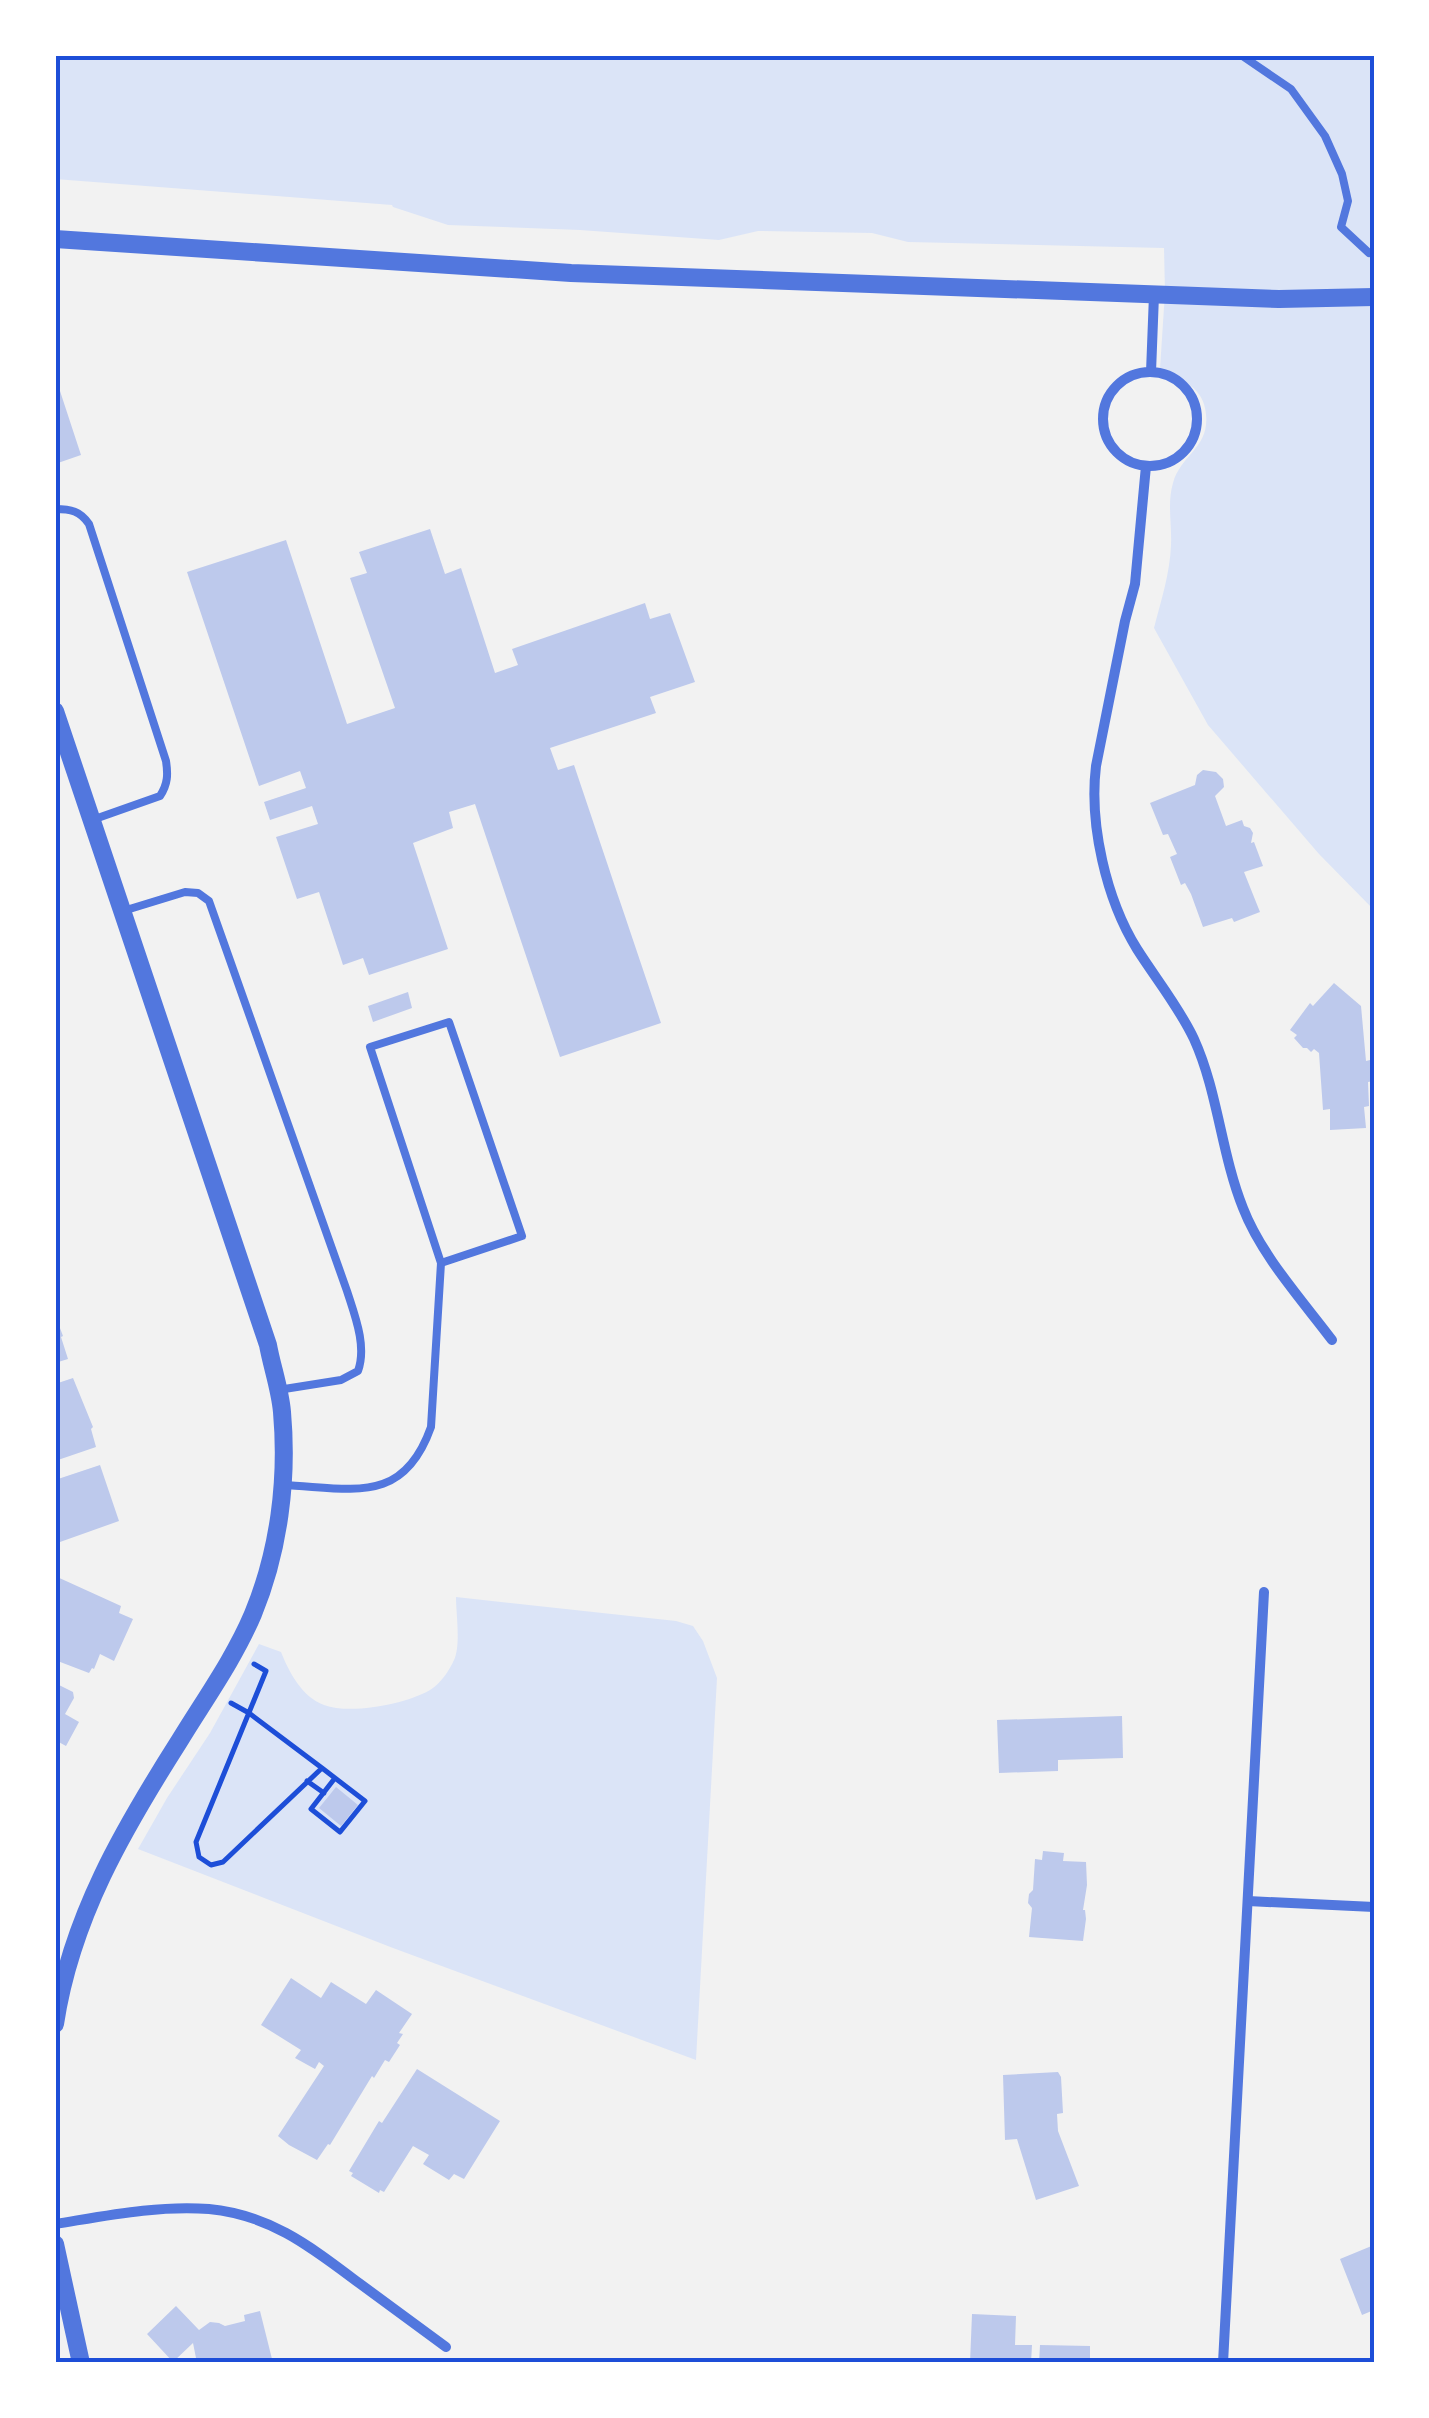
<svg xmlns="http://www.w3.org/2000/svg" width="1429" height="2418" viewBox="0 0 1429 2418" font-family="'Archivo Narrow',sans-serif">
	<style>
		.green { fill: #dbe4f7 }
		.building { fill: #bdc9ec }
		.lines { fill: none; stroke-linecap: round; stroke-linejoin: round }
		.path { stroke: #1d4ed8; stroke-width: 5 }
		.service { stroke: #5277de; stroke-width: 8 }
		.minor { stroke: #5277de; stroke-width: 10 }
		.tertiary { stroke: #5277de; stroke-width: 18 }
		.neatline { fill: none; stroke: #1d4ed8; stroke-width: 4 }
	</style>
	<rect width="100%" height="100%" fill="#f2f2f2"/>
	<!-- green -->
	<path class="green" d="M55 55H1373L1374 910 1319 854 1208 725 1154 628C1161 601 1170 573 1171 545 1172 523 1167 504 1173 483 1182 452 1213 447 1205 408 1201 386 1178 378 1160 369L1165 292 1164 248 908 242 872 233 758 231 719 240 580 230 448 225 393 207 392 205 55 179Z
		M456 1597 676 1621 693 1626 703 1641 717 1678 696 2060 393 1948 138 1849 167 1798 210 1733 259 1644 281 1652C289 1672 302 1697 324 1705 351 1715 406 1704 430 1690 441 1683 449 1671 454 1660 461 1645 456 1614 456 1597Z"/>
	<!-- building -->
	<path class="building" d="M60 391 81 455 55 464V393Z
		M430 529 445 574 461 568 495 673 518 665 512 649 645 603 650 619 670 613 695 682 650 697 656 713 550 748 558 770 574 765 661 1023 560 1057 475 804 449 812 453 828 413 843 448 949 369 975 363 958 343 965 319 892 297 899 276 837 318 824 312 806 270 820 264 802 306 788 300 771 259 786 187 572 286 540 347 724 395 708 350 578 367 573 359 552Z
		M1203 770 1216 772 1223 779 1224 787 1215 796 1226 826 1242 820 1244 826 1250 828 1253 833 1251 843 1254 842 1263 866 1244 872 1260 912 1234 922 1232 918 1203 927 1191 894 1185 883 1181 885 1170 857 1177 854 1168 834 1163 835 1150 803 1195 785 1197 775Z
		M1334 983 1361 1006 1366 1061 1374 1059V1081L1368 1082 1369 1106 1364 1107 1366 1128 1330 1130V1109L1323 1110 1319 1053 1314 1049 1311 1052 1307 1048H1303L1294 1038 1297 1035 1290 1030 1310 1003 1313 1006Z
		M408 992 412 1008 373 1022 368 1006Z
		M55 1315 63 1336 61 1337 68 1359 55 1363Z
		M73 1378 93 1427 91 1429 96 1447 55 1461V1384Z
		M100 1465 119 1521 60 1542 55 1534V1480Z
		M55 1576 121 1606 119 1613 133 1619 114 1661 100 1654 94 1669 92 1668 89 1673 55 1660Z
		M55 1683 73 1692 74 1698 65 1714 79 1722 66 1746 55 1740Z
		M1122 1716 1123 1758 1058 1760V1771L999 1773 997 1720Z
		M336 1787 358 1805 341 1826 319 1808Z
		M1043 1851 1064 1853 1063 1861 1086 1862 1087 1885 1083 1910H1085L1086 1919 1083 1941 1029 1937 1032 1908 1028 1903 1029 1894 1033 1890 1035 1859 1042 1860Z
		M291 1978 321 1998 331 1982 366 2004 376 1990 412 2014 399 2033 403 2034 397 2043 400 2045 389 2062 385 2060 374 2078 372 2076 330 2145 328 2144 317 2160 289 2145 278 2136 324 2066 319 2062 315 2069 295 2058 301 2050 261 2025Z
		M417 2069 500 2121 464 2179 454 2174 449 2180 423 2164 429 2155 413 2146 384 2192 380 2190 379 2193 351 2176 353 2173 349 2171 379 2121 382 2123Z
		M1058 2072 1061 2077 1063 2113 1057 2114 1058 2131 1079 2186 1036 2200 1017 2139 1005 2140 1003 2075Z
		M1374 2245V2310L1362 2315 1340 2259Z
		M176 2306 199 2330 210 2322 219 2323 225 2326 245 2321 244 2315 260 2311 273 2363H197L193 2343 173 2362 147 2334Z
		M972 2314 1016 2316 1015 2345H1032L1031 2363H970Z
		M1040 2345 1090 2346V2363H1039Z"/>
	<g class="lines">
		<!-- path -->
		<path class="path" d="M254 1664 266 1671 196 1842 199 1857 211 1865 223 1862 322 1768 335 1778
			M231 1703 249 1713 322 1768
			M335 1778 365 1801 340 1832 311 1809Z
			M307 1781 324 1793"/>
		<!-- service -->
		<path class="service" d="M1241 55 1291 89 1325 136 1342 174 1348 201 1341 227 1369 253
			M55 509C71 509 80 511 89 524L166 761C168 774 168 784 160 796L92 820
			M123 911 185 892 198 893 209 901 347 1291C355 1316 367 1346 358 1371L341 1380 278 1390
			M283 1485C352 1488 403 1506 431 1427L441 1263 370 1047 449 1022 522 1236 441 1263"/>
		<!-- minor -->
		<path class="minor" d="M1103 419a47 47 0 1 1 94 0a47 47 0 1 1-94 0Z
			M1151 372 1154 295
			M1146 466 1135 584 1125 621 1096 766C1089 824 1106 899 1137 949 1156 979 1179 1007 1194 1039 1218 1092 1221 1153 1243 1208 1261 1255 1302 1300 1332 1340
			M1248 1901 1374 1907
			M55 2224C105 2216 158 2205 209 2209 271 2215 311 2247 359 2283 388 2304 417 2326 446 2347
			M1223 2363 1264 1592"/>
		<!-- tertiary -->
		<path class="tertiary" d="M55 239 571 273 1279 299 1374 297
			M55 711 268 1345C272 1367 280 1389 282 1412 288 1480 279 1551 253 1614 234 1659 205 1699 180 1740 124 1828 71 1918 55 2024
			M55 2244 81 2363"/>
	</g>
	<!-- border -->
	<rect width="1429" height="2418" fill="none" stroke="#ffffff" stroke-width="115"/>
	<rect x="58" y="58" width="1314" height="2302" class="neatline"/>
</svg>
